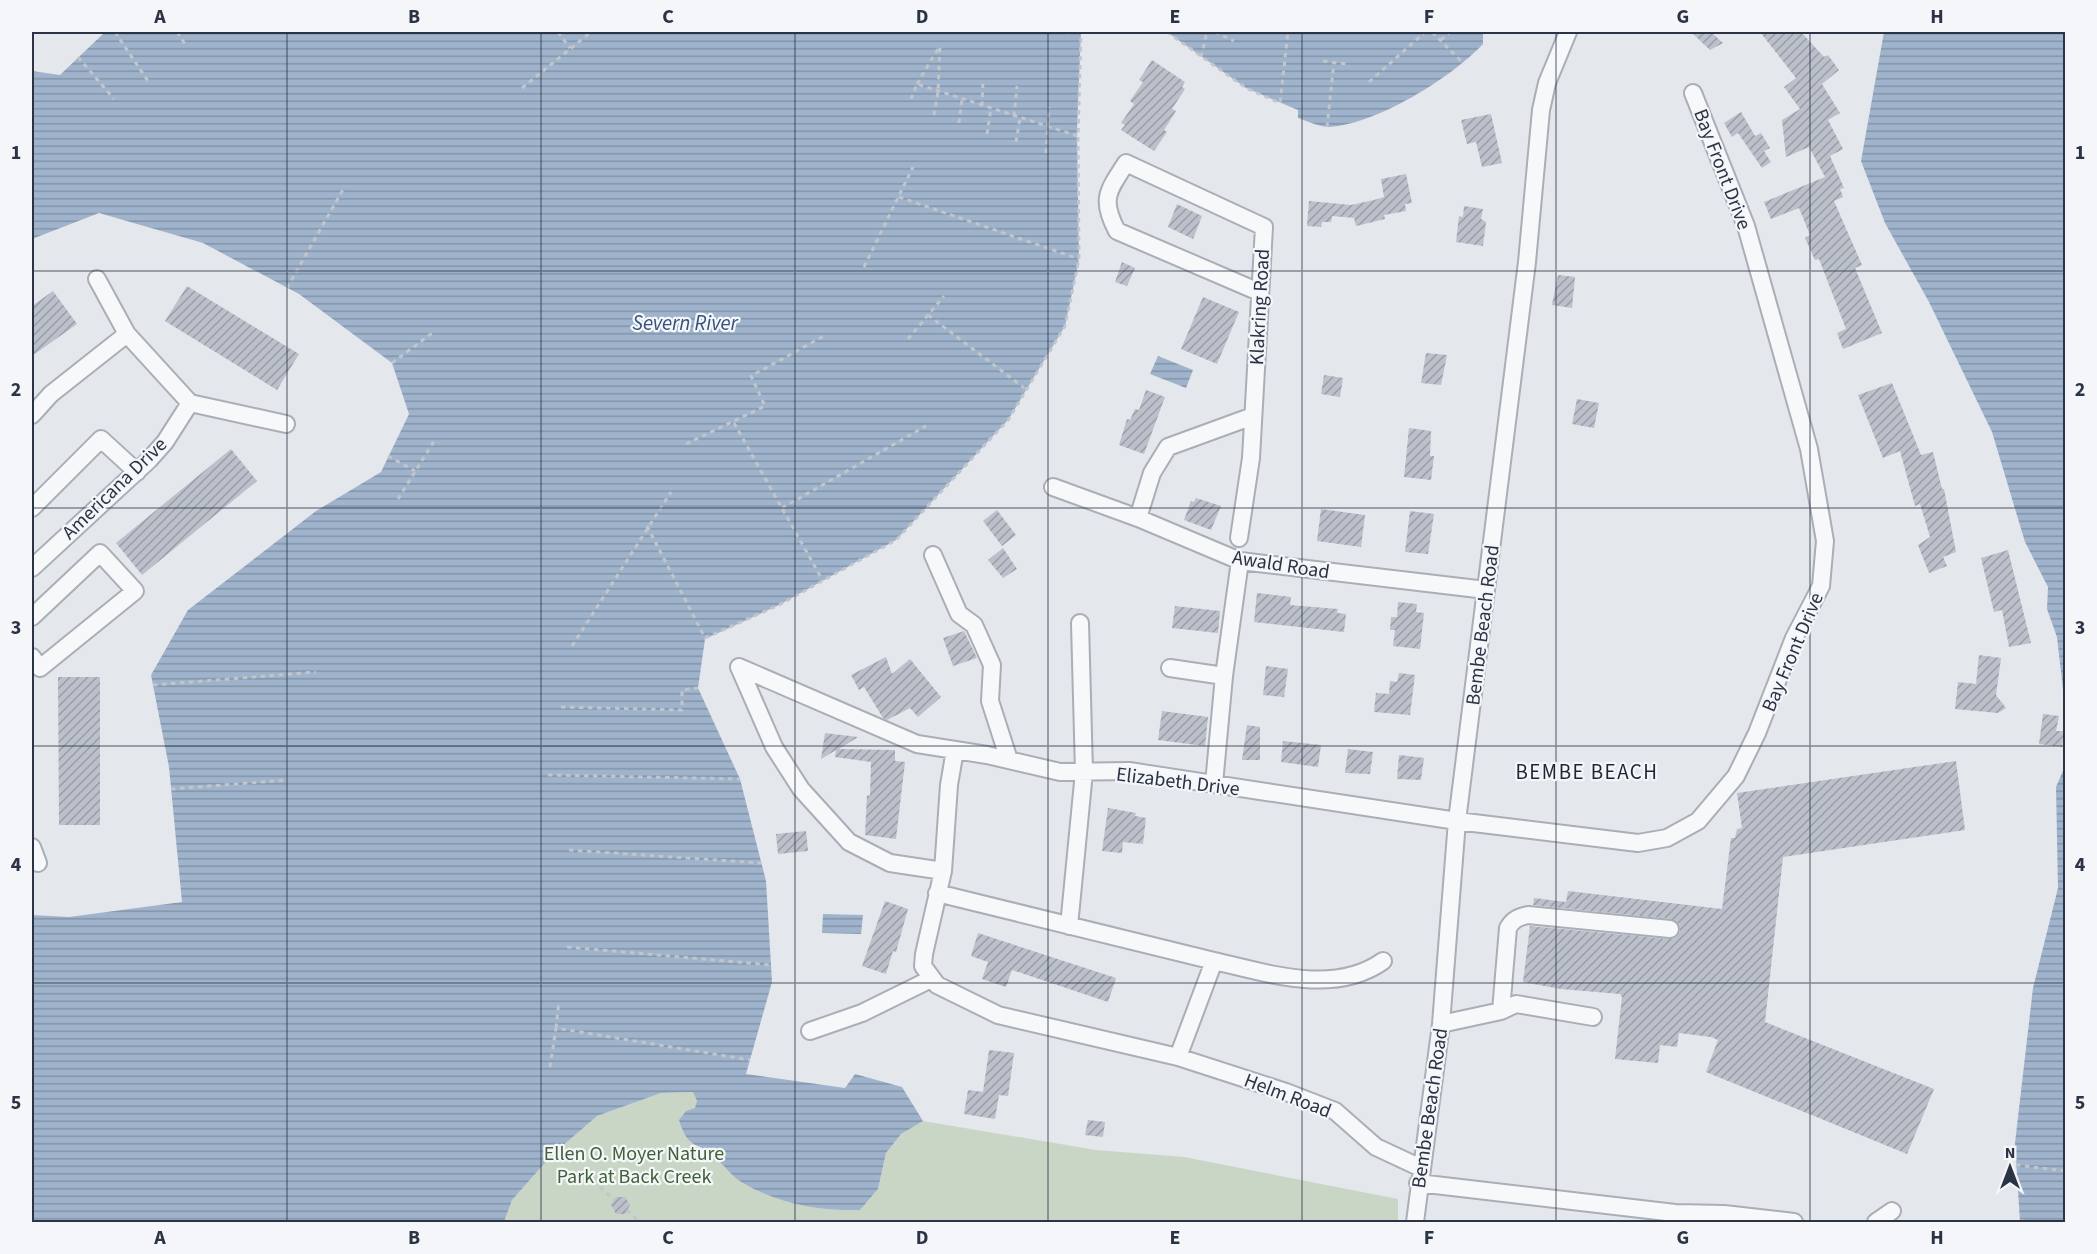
<svg xmlns="http://www.w3.org/2000/svg" width="2097" height="1254" viewBox="0 0 2097 1254" font-family="'Source Sans 3',sans-serif">
	<style>
		.park { fill: #c9d6c5 }
		.water { fill: url(#water-rules) }
		.building { fill: url(#building-hatch) }
		.lines { fill: none; stroke-linecap: round; stroke-linejoin: round }
		.minor-casing { stroke: #a9aeb7; stroke-width: 20 }
		.path { stroke: #c2c5cb; stroke-width: 3; stroke-dasharray: 4.5 4.5; stroke-linecap: butt }
		.minor { stroke: #f7f8fa; stroke-width: 16 }
		.grid { fill: none; stroke: #2b3445; stroke-width: 1.5; stroke-opacity: 0.55 }
		.labels { text-anchor: middle; stroke-width: 4.5; stroke-linejoin: round; paint-order: stroke }
		.street-label { font-size: 20px; fill: #2b3445; stroke: #f4f6f9 }
		.park-label { font-size: 20px; fill: #3f6138; stroke: #f4f6f9 }
		.water-label { font-size: 21px; font-style: italic; fill: #34527a; stroke: #f4f6f9 }
		.neighbourhood-label { font-size: 21px; letter-spacing: 1.5px; fill: #1d2536; stroke: #f4f6f9 }
		.neatline { fill: none; stroke: #2b3445; stroke-width: 2 }
		.grid-label { font-size: 20px; text-anchor: middle; font-weight: bold; fill: #2b3445 }
	</style>
	<defs>
		<pattern id="water-rules" width="6" height="5" patternUnits="userSpaceOnUse" patternTransform="scale(1.5)"><rect width="6" height="5" fill="#9fb4cc"/><path d="M0 2.5h6" fill="none" stroke="#8293a7"/></pattern>
		<pattern id="building-hatch" width="6" height="6" patternUnits="userSpaceOnUse" patternTransform="scale(1.5)"><rect width="6" height="6" fill="#bbc0ca"/><path d="M-1 1l2-2M0 6l6-6M5 7l2-2" fill="none" stroke="#989da6"/></pattern>
	</defs>
	<rect width="100%" height="100%" fill="#e4e7ec"/>
	<!-- park -->
	<path class="park" d="M693 1092 697 1101 695 1147C702 1150 711 1152 716 1157 725 1166 732 1176 743 1183 779 1204 820 1211 860 1210L878 1189 886 1153 901 1134 923 1121 1096 1150 1184 1157 1398 1199V1222H504L512 1200 552 1155 597 1116 661 1093Z"/>
	<!-- water -->
	<path class="water" d="M105 32H1081L1077 130 1079 260 1065 326 1008 420 896 540 779 605 705 639 698 688 740 779 766 881 772 982 746 1074 845 1088 855 1074 902 1087 923 1121 901 1134 886 1153 878 1189 860 1210C819 1211 779 1204 743 1183 732 1177 725 1166 716 1158 699 1140 689 1153 679 1120L686 1111 695 1108 697 1101 693 1092 661 1093 597 1116 552 1155 512 1200 504 1222H32V915L69 917 182 902 169 767 151 675 188 610 316 511 381 472 409 414 392 363 299 294 203 243 99 213 32 239V71L60 75Z
		M1167 32H1483V44C1451 78 1377 124 1329 127 1320 127 1307 121 1298 118V110L1246 88Z
		M1884 32H2065V707L2057 637 2047 609 2048 587 2025 542 1992 432 1929 302 1885 223 1861 161Z
		M1158 356 1193 370 1186 388 1150 374Z
		M2065 766V1222H2020L2015 1143 2033 988 2058 888 2056 787Z
		M823 914 863 915 861 934 822 933Z"/>
	<!-- building -->
	<path class="building" d="M1691 32H1711L1723 43 1710 50Z
		M1760 32H1801L1824 57 1828 55 1839 70 1822 84 1840 113 1828 120 1843 149 1830 156 1844 188 1840 189 1843 197 1834 201 1862 265 1855 268 1882 333 1843 349 1837 333 1846 329 1819 259 1815 260 1805 238 1810 235 1799 208 1771 219 1764 202 1825 177 1809 147 1786 157 1782 120 1800 109 1784 87 1796 78Z
		M1152 60 1185 82 1182 87 1185 89 1172 109 1176 111 1164 130 1167 132 1154 151 1121 130 1125 125 1121 123 1134 104 1130 101 1143 82 1139 80Z
		M1741 112 1755 136 1761 133 1770 148 1764 151 1771 162 1762 168 1738 133 1732 137 1724 123Z
		M1491 114 1502 163 1482 167 1476 142 1467 144 1461 120Z
		M1406 174 1412 203 1405 204 1406 211 1384 215 1385 219 1356 226 1354 218 1332 216 1331 222H1322L1321 227 1307 226 1309 201 1351 205 1374 200 1384 197 1381 179Z
		M1177 204 1202 216 1193 239 1168 227Z
		M1464 206 1483 209 1481 219 1486 222 1483 246 1456 242 1459 216 1463 217Z
		M1122 262 1135 268 1127 286 1115 282Z
		M1558 275 1575 277 1572 308 1552 305Z
		M187 286 299 354 277 390 165 321Z
		M53 291 77 324 32 356V306Z
		M1203 297 1239 312 1217 364 1181 349Z
		M1426 353 1447 355 1441 385 1421 383Z
		M1324 375 1343 378 1340 397 1321 394Z
		M1892 383 1921 455 1933 452 1942 489H1944L1956 552 1943 557 1947 566 1929 573 1918 545 1930 537 1920 504 1915 506 1900 451 1883 458 1858 395Z
		M1146 390 1165 397 1144 454 1119 445 1127 419 1130 420 1135 409 1139 410Z
		M1577 399 1599 403 1594 428 1572 424Z
		M1409 428 1431 431 1430 456H1434L1431 480 1404 477Z
		M231 449 257 481 142 575 116 543Z
		M1196 498 1221 506 1211 530 1184 520 1191 501 1194 502Z
		M1321 509 1365 515 1361 547 1317 541Z
		M997 510 1016 535 1002 546 983 521Z
		M1410 511 1434 514 1428 554 1405 552Z
		M1003 548 1017 569 1003 578 988 560Z
		M2008 550 2031 643 2009 647 2002 610 1994 612 1981 558Z
		M1257 593 1291 597 1290 605 1338 609 1337 613 1346 614 1344 632 1254 622Z
		M1398 602 1417 604 1416 612 1424 613 1420 649 1393 646 1395 630H1390L1391 617H1397Z
		M1175 606 1220 611 1218 633 1172 628Z
		M964 631 977 658 953 666 943 638Z
		M1979 655 2001 658 1996 695 2006 708 1998 713 1955 709 1958 682 1976 684Z
		M886 657 892 674 910 659 941 697 918 717 910 708 887 720 883 718 864 687 859 690 851 675Z
		M1266 666 1288 669 1284 697 1263 695Z
		M1399 673 1415 675 1410 715 1374 712 1376 693 1389 694 1390 681 1397 682Z
		M58 677H100V825H59Z
		M1162 711 1208 717 1205 746 1158 740Z
		M2043 714 2059 716 2056 731H2064L2062 747 2039 744Z
		M1247 725 1260 727V760H1242Z
		M825 733 858 737 839 749 895 750V761L905 762 896 839 865 835 867 795 870 796 871 762 835 757 836 750 821 759Z
		M1283 741 1321 745 1318 767 1281 762Z
		M1348 749 1373 752 1370 774 1345 773Z
		M1399 755 1424 758 1421 780 1397 779Z
		M1956 761 1965 830 1783 857 1765 1022 1934 1089 1907 1154 1706 1072 1718 1040 1711 1037 1679 1033 1677 1047 1660 1045 1658 1063 1615 1059 1622 997 1620 994 1561 989 1523 982 1530 926 1669 939 1675 938 1680 931 1679 924 1671 919 1533 905 1534 898 1566 902 1568 891 1722 909 1731 838H1735L1737 829 1742 828 1737 793Z
		M1108 808 1136 813 1135 816 1146 818 1143 844 1123 842 1122 853 1102 851Z
		M806 831 808 851 778 854 776 834Z
		M885 901 908 909 896 952 893 951 886 974 862 966Z
		M978 933 1116 978 1108 1002 1012 970 1006 987 982 979 988 962 971 956Z
		M989 1050 1014 1053 1008 1096 999 1095 995 1119 964 1114 968 1090 983 1092Z
		M1088 1120 1105 1122 1103 1137 1085 1135Z
		M616 1197H625L630 1205 625 1214H616L611 1205Z"/>
	<g class="lines">
		<defs>
			<path id="minor" d="M97 279 127 334 190 403 286 424
				M32 415 51 394 127 334
				M1053 487 1138 518 1240 561 1486 590
				M32 508 101 439 137 472
				M1138 518 1152 473 1168 447 1253 416
				M1239 538 1251 458 1264 227 1126 163C1108 191 1100 199 1117 231L1259 292
				M933 555 959 614 974 625 992 665 990 701 1009 760
				M32 568 149 460 165 442 190 403
				M32 617 100 553 135 591 40 668 32 657
				M739 667 917 744 987 755 1060 772 1129 771 1457 821 1638 843 1667 838 1698 821 1736 776 1757 733 1794 638 1821 586 1825 541 1809 449 1746 226 1693 93
				M739 667 774 747 801 789 849 842 890 863 943 871
				M1170 668 1224 676
				M955 750 949 785 943 871 924 954 923 966 937 985 998 1015 1178 1057 1286 1092 1335 1111 1376 1147 1421 1168
				M1214 784 1224 676 1240 561
				M32 847 38 863
				M937 893 1214 961 1178 1057
				M1069 926 1084 772 1080 623
				M1214 961C1267 973 1334 996 1383 961
				M1501 1011 1508 928C1513 919 1519 917 1528 915L1670 929
				M1441 1024 1501 1011 1516 1004 1593 1017
				M810 1031 862 1013 931 979
				M1418 1183 1675 1213 1724 1214 1794 1222
				M1415 1222 1441 1024 1457 821 1527 262 1541 110 1547 83 1568 32
				M1876 1222 1892 1211"/>
		</defs>
		<!-- minor casing -->
		<use href="#minor" class="minor-casing"/>
		<!-- path -->
		<path class="path" d="M115 32 150 84
			M177 32 185 44
			M558 32 570 48
			M1167 32 1246 88 1280 103 1288 32
			M1215 32 1234 41
			M1432 32 1464 64
			M1067 34 1068 32
			M1441 40 1450 32
			M78 57 114 99
			M1201 57 1207 32
			M1323 61 1347 64
			M1369 82 1425 32
			M917 84 939 47
			M522 88 591 32
			M911 99 917 84 1078 136
			M982 106 983 82
			M934 115 938 92 940 45
			M1014 116 1017 86
			M959 123 962 99
			M1327 127 1334 62
			M987 134 991 108
			M1016 142 1020 118
			M1046 153 1049 107
			M899 197 1079 259
			M864 267 913 167
			M287 288 345 186
			M928 315 1027 390
			M908 339 944 296
			M392 363 435 331
			M734 423 823 581
			M686 444 765 406 751 376 824 336
			M388 456 415 471
			M398 499 436 438
			M782 508 926 426
			M647 526 705 638 779 605 896 540 1008 420 1065 326 1079 259 1078 136 1081 32
			M572 646 671 492
			M153 685 316 672
			M561 707 682 710V690L698 688
			M548 775 740 779
			M171 789 287 780
			M569 850 761 863
			M567 947 771 965
			M556 1028 559 1001
			M550 1067 556 1028 750 1060
			M2016 1165 2066 1171
			M600 1187 614 1200
			M627 1210 640 1222
			M2020 1221 2033 1222"/>
		<!-- minor -->
		<use href="#minor" class="minor"/>
	</g>
	<!-- grid -->
	<path class="grid" d="M287 32V1222M541 32V1222M795 32V1222M1048 32V1222M1302 32V1222M1556 32V1222M1810 32V1222M32 271H2066M32 508H2066M32 746H2066M32 983H2066"/>
	<g class="labels">
		<!-- street labels -->
		<g class="street-label">
			<text transform="translate(1723 169) rotate(69)" y="7">Bay Front Drive</text>
			<text transform="translate(1259 307) rotate(-87)" y="7">Klakring Road</text>
			<text transform="translate(114 488) rotate(-44)" y="7">Americana Drive</text>
			<text transform="translate(1281 564) rotate(9)" y="7">Awald Road</text>
			<text transform="translate(1482 625) rotate(-83)" y="7">Bembe Beach Road</text>
			<text transform="translate(1792 652) rotate(-67)" y="7">Bay Front Drive</text>
			<text transform="translate(1178 781) rotate(7)" y="7">Elizabeth Drive</text>
			<text transform="translate(1288 1095) rotate(21)" y="7">Helm Road</text>
			<text transform="translate(1429 1108) rotate(-82)" y="7">Bembe Beach Road</text>
		</g>
		<!-- park labels -->
		<g class="park-label">
			<text x="634" y="1160">Ellen O. Moyer Nature<tspan x="634" dy="23">Park at Back Creek</tspan></text>
		</g>
		<!-- water labels -->
		<g class="water-label">
			<text x="685" y="330">Severn River</text>
		</g>
		<!-- neighbourhood labels -->
		<g class="neighbourhood-label">
			<text x="1587" y="779">BEMBE BEACH</text>
		</g>
	</g>
	<!-- border -->
	<rect width="2097" height="1254" fill="none" stroke="#f4f6f9" stroke-width="66"/>
	<!-- north arrow -->
	<g transform="translate(2010 1167)" stroke="#f4f6f9" stroke-width="4.5" paint-order="stroke">
	<path d="M0-4.5L10 22L0 15L-10 22Z" fill="#2b3445"/>
	<text y="-9" font-size="16" font-weight="bold" text-anchor="middle" fill="#2b3445">N</text>
	</g>
	<rect x="33" y="33" width="2031" height="1188" class="neatline"/>
	<g class="grid-label">
		<text x="160" y="23">A</text>
		<text x="414" y="23">B</text>
		<text x="668" y="23">C</text>
		<text x="922" y="23">D</text>
		<text x="1175" y="23">E</text>
		<text x="1429" y="23">F</text>
		<text x="1683" y="23">G</text>
		<text x="1937" y="23">H</text>
		<text x="16" y="159">1</text>
		<text x="2080" y="159">1</text>
		<text x="16" y="396">2</text>
		<text x="2080" y="396">2</text>
		<text x="16" y="634">3</text>
		<text x="2080" y="634">3</text>
		<text x="16" y="871">4</text>
		<text x="2080" y="871">4</text>
		<text x="16" y="1109">5</text>
		<text x="2080" y="1109">5</text>
		<text x="160" y="1244">A</text>
		<text x="414" y="1244">B</text>
		<text x="668" y="1244">C</text>
		<text x="922" y="1244">D</text>
		<text x="1175" y="1244">E</text>
		<text x="1429" y="1244">F</text>
		<text x="1683" y="1244">G</text>
		<text x="1937" y="1244">H</text>
	</g>
</svg>
